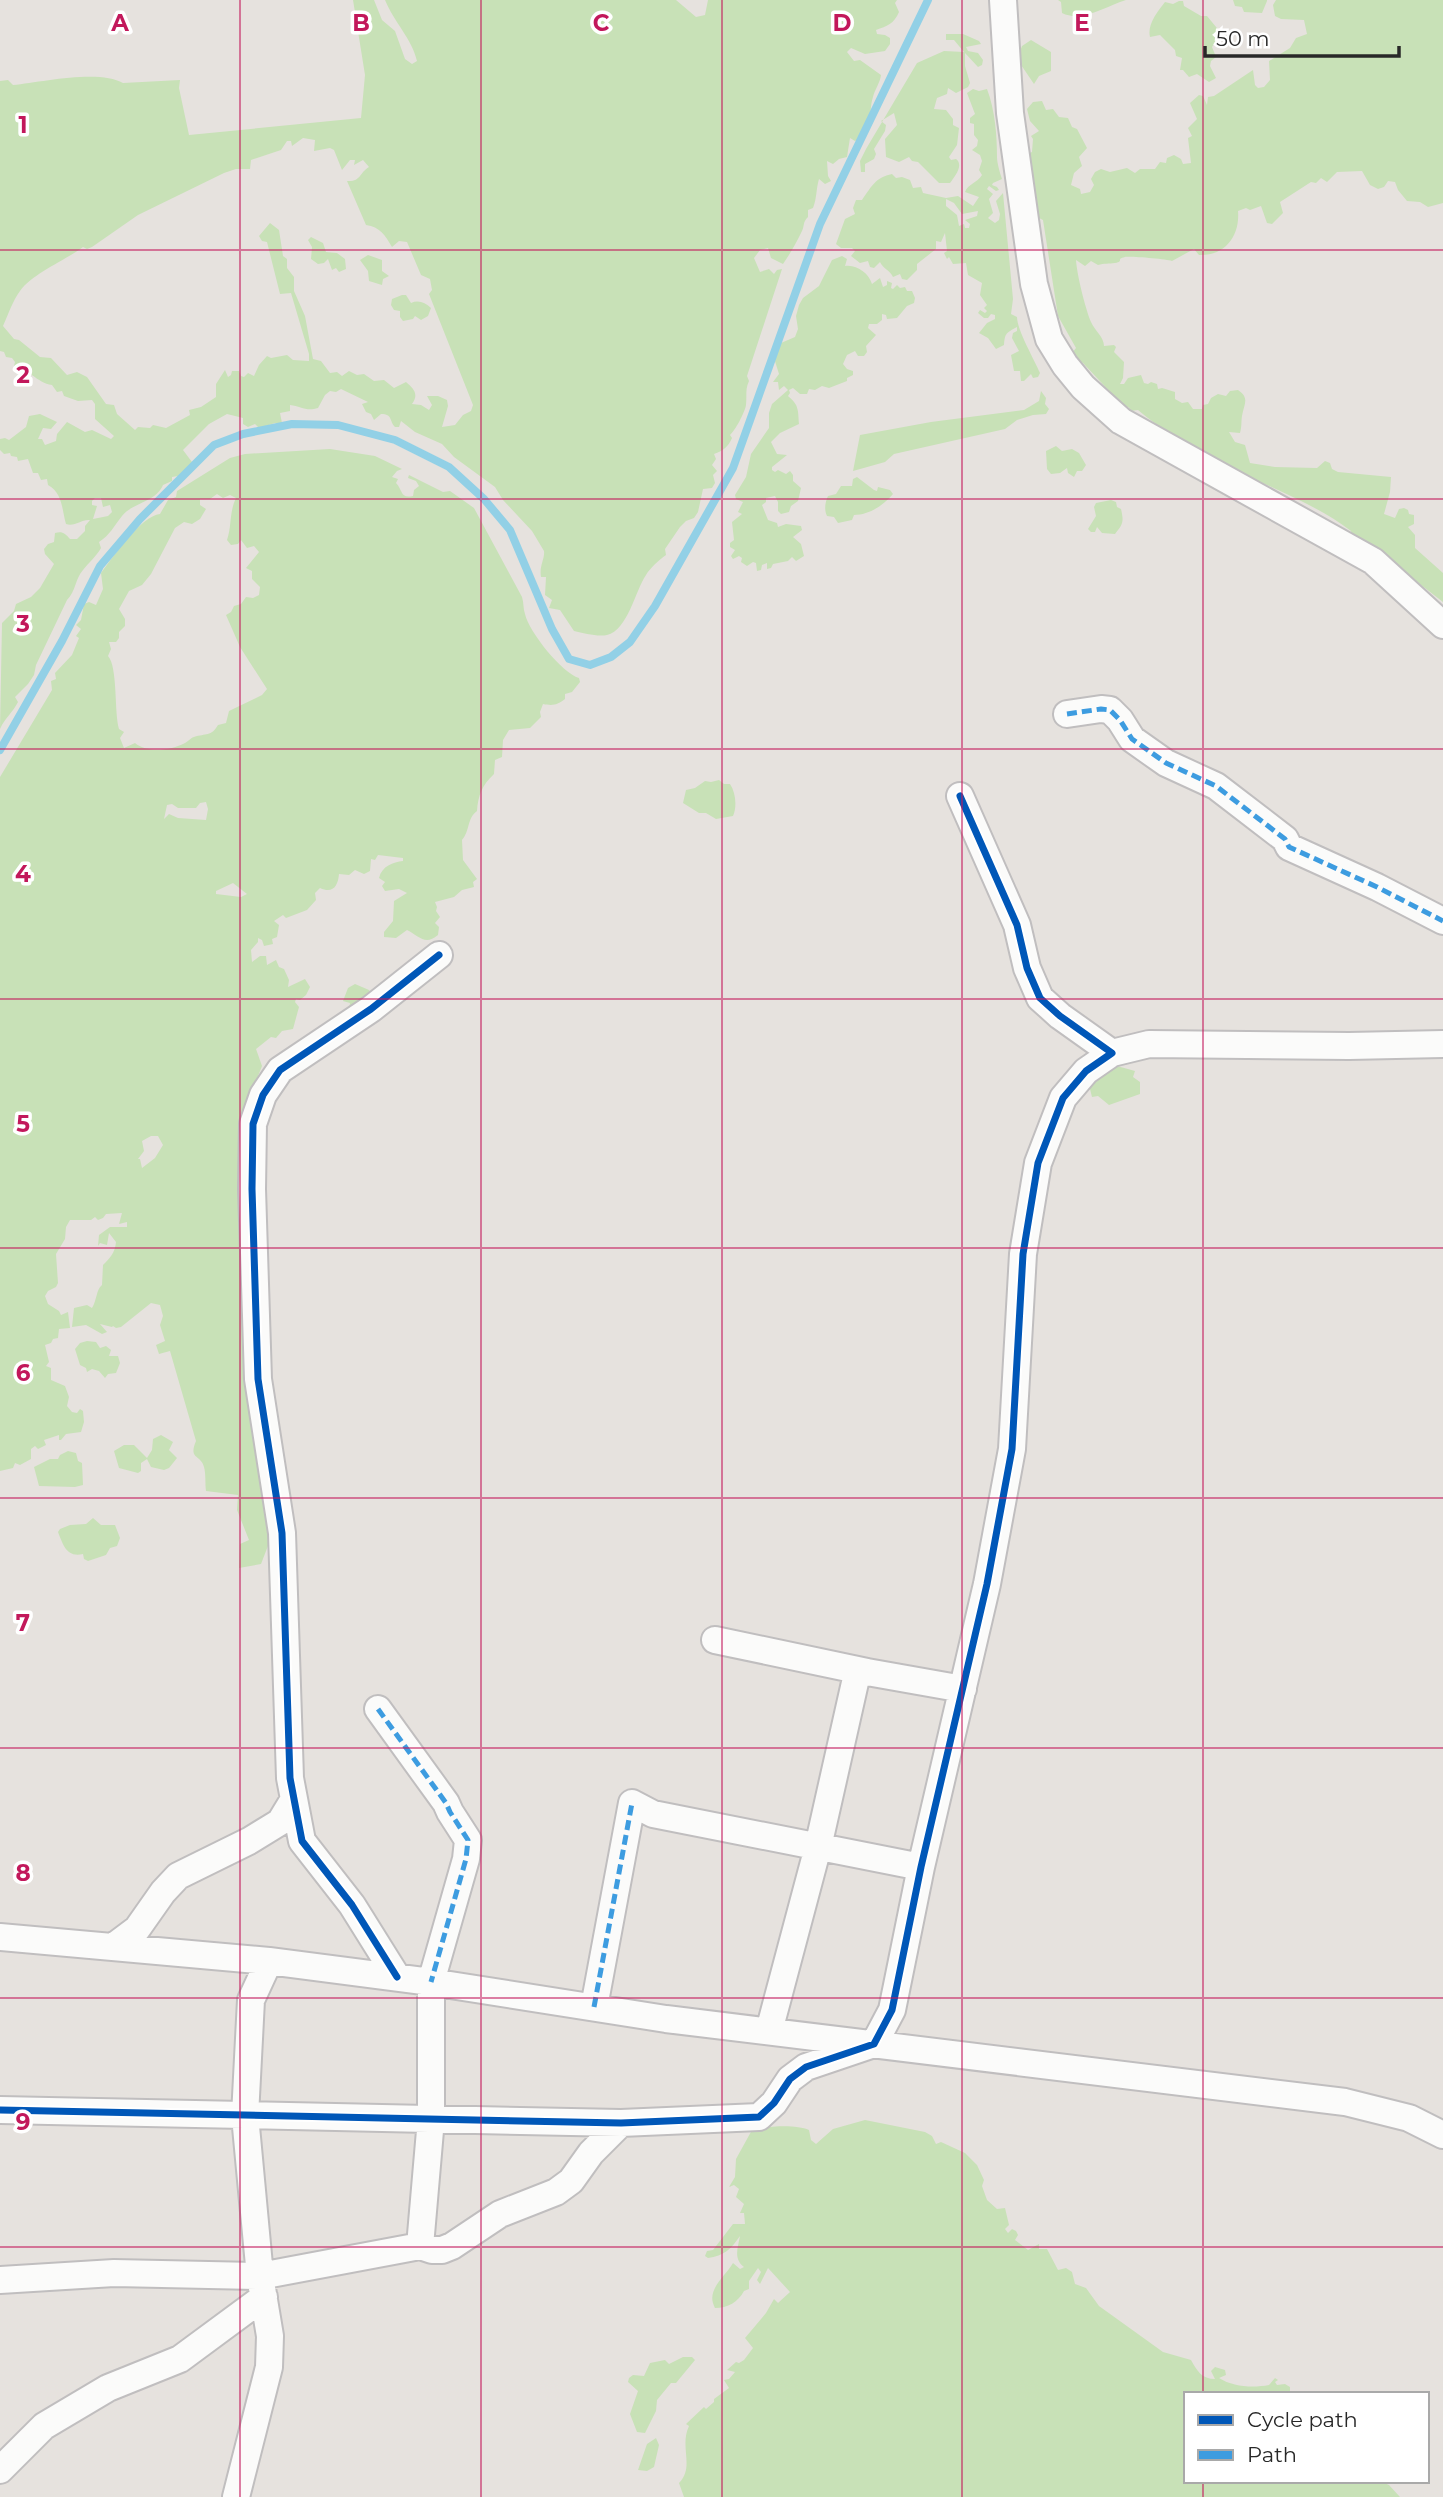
<svg xmlns="http://www.w3.org/2000/svg" width="1443" height="2497" viewBox="0 0 1443 2497" font-family="Montserrat,sans-serif">
	<style>
		.green { fill: #c8e1b7; fill-rule: evenodd }
		.lines { fill: none; stroke-linecap: round; stroke-linejoin: round }
		.stream { stroke: #92d0e6; stroke-width: 8 }
		.minor-casing { stroke: #c0bebf; stroke-width: 30 }
		.minor { stroke: #fbfbfa; stroke-width: 26 }
		.quiet { stroke: #3d9ce0; stroke-width: 5; stroke-dasharray: 10 5; stroke-linecap: butt }
		.cycleway-casing { stroke: #fff; stroke-width: 11 }
		.cycleway { stroke: #0057b8; stroke-width: 7 }
		.grid { fill: none; stroke: #c2185b; stroke-width: 2; stroke-opacity: 0.55 }
		.grid-label { font-size: 23px; text-anchor: middle; font-weight: bold; fill: #c2185b; stroke: #fff; stroke-width: 7; stroke-linejoin: round; paint-order: stroke }
	</style>
	<rect width="100%" height="100%" fill="#e6e2de"/>
	<!-- green -->
	<path class="green" d="M353 0H374L382 20 395 31 405 59 412 64 417 61C412 39 394 22 385 0H676L696 17 705 15 708 0H897L895 3 899 12C894 24 887 26 876 30L877 34 885 35 890 38V44L885 51 865 54 851 48 847 52 854 61 860 60 881 75C880 83 875 89 873 97 867 115 877 132 855 141L850 138 847 157 839 159 833 164 827 161 828 176 831 181 825 184 819 179C816 189 817 198 813 208L808 210V217C802 223 805 226 801 233 796 243 790 254 783 264L771 258 768 248 760 250 754 258 760 272 769 269 774 274 777 270 782 269 747 376 749 381C745 389 747 396 746 405 745 412 735 431 730 435L732 438C728 447 723 451 714 454L716 459 712 465 717 471 713 475 715 483 712 488 703 489 698 512 694 518 686 521 680 527 665 549 666 555C659 560 650 568 646 575 635 591 628 630 607 635 597 637 584 633 574 631L560 610 549 608 552 600 545 595 546 577H541C539 566 545 559 544 551L532 531 503 500 495 487 454 457 442 444 415 432 401 421 399 427H395C389 421 393 414 381 414L374 420 371 414 366 412 362 404 368 402 341 389 336 392 330 391 325 395 318 408C306 412 301 406 290 405V411L280 413 282 423 280 425 275 423 259 428 255 424 248 427 243 424V418L227 414 209 424 183 450 192 462 184 475 172 477V481L163 485C156 502 132 503 122 516 114 526 110 535 99 542L101 548C96 557 89 562 83 570 75 579 76 591 67 600L36 665 34 675 28 684 15 697 18 702C13 712 5 718 0 729L2 623 14 611 16 604 31 597 40 588 54 564 45 554 44 549 48 544 54 542 55 533C62 531 65 533 70 539H77L85 531V526L90 520C81 519 75 527 66 524 62 511 63 493 48 485L47 479 41 480 38 473H33L28 459 18 461 17 457 11 456 10 453 4 454 0 450V439L5 438 9 440 26 427 29 416 40 414 57 422 51 429 43 428 38 439H42L45 445 56 441 57 434 67 422 85 432 92 430 111 439 114 436 95 419V404L92 400 78 401 64 396 62 391 57 392 52 385C37 383 28 368 14 366L15 362 12 358 6 357 4 352 0 351V81L8 80 13 85C41 82 100 69 123 83L180 80 179 88 189 135 361 118 365 75ZM303 138 315 140 314 151 330 148 334 150 342 170 350 160H355L354 165 363 160 369 167C359 173 361 182 347 181L366 225C380 227 385 235 392 247L399 241 407 242 421 275 430 279 432 290 429 294 473 405 471 411 463 415 455 425 442 427 448 406 447 400 438 396H427L432 405 429 410 421 405 412 404C419 394 414 389 406 382L394 388 384 380 374 381 364 374 357 375 349 371 342 376 337 372 330 373 321 361 313 359 305 316 294 291V277L287 268V259L283 256 279 230 270 223 259 236 262 241 267 242 280 294 291 293 309 354V361L293 360 287 355 271 358 267 356 259 365 254 376 248 373 244 377 241 376 239 371H232L231 375 228 377 225 370 216 384V397L201 407 189 410 190 415 166 428 153 425 150 428 138 427 135 430 117 414 114 405 106 404 87 377 77 372 67 375 51 358 40 357 19 340 14 339 3 326C8 315 13 300 20 291 33 273 66 260 83 247L87 249 92 247 138 215 224 173 236 169H250L251 160 281 150 287 141H291L292 146ZM101 498 103 507 110 505 112 512 108 516 93 519 97 506 92 505V501L95 498Z
		M1058 0H1126C1106 6 1082 23 1062 13L1061 2Z
		M1233 0H1267V1L1262 13 1244 12 1242 7 1235 6Z
		M1276 0H1443V203L1428 207 1420 202 1407 201 1398 190 1395 182 1388 181 1384 187 1378 189 1370 185 1362 171 1337 172 1327 182 1321 178 1316 183 1311 182 1280 202 1283 213 1272 224 1267 223 1261 206 1250 210 1246 208 1238 211C1240 235 1226 256 1199 255L1194 249 1172 261C1166 259 1130 256 1125 257 1115 259 1125 261 1115 263 1109 264 1104 263 1098 265L1091 261 1085 266 1076 260C1077 275 1085 307 1091 322 1095 331 1104 337 1104 346L1114 345 1116 347 1114 352 1124 362 1123 378 1120 384H1124L1128 378 1141 375 1144 383 1148 384 1151 382 1157 384 1158 389 1162 388 1175 392V399L1182 403 1188 402 1193 409H1202L1203 405 1208 404 1211 398 1218 394 1226 396 1230 391 1238 390C1250 398 1244 404 1242 416 1241 422 1242 426 1240 433L1229 432 1235 442 1245 445 1250 463 1275 467 1317 468 1325 461 1330 463 1332 469 1338 472 1391 477 1390 492 1384 514 1395 518 1399 509 1404 508 1408 510 1409 514 1414 515V524L1408 527 1415 535V548L1443 573V602L1367 543 1352 537 1351 531C1317 505 1274 489 1235 470 1206 457 1161 430 1138 410L1130 411 1129 407 1126 409 1083 363 1074 359 1072 353 1076 348 1058 316 1043 220 1037 217 1038 209 1032 204 1027 154 1032 152 1033 139 1031 136 1039 131 1030 121 1027 109 1033 102 1042 101 1046 110 1053 109 1059 117 1068 118 1072 127 1077 129 1087 148 1079 157 1082 166 1074 173 1071 185 1080 189 1081 194 1090 192 1094 185 1091 179 1095 172 1101 169 1110 172 1127 168 1135 173 1140 169H1155L1160 162 1166 163 1167 158 1174 155 1181 159 1183 164 1191 163 1188 138 1192 136 1188 128 1197 119 1190 103 1199 95 1203 96 1207 105 1208 97 1214 96 1253 70 1255 85 1258 88 1264 87 1270 80 1269 61 1290 48 1296 38 1307 34 1304 20 1281 19 1275 16 1273 5Z
		M1179 1H1183L1184 6 1201 16H1207L1221 33 1212 47 1216 57 1211 61 1210 66 1216 78 1209 82 1197 74 1189 77 1183 70H1180L1182 58 1176 56 1175 50 1160 35 1150 37C1147 25 1157 12 1165 2L1173 4Z
		M946 34H963L979 41 981 44 966 47 968 51 978 53 983 60 982 65 978 67 965 53V66L970 83 968 87 956 93 948 88 947 94 937 98 934 109 946 110 953 119V125L959 128 957 145 949 157 951 160 956 159C964 165 955 176 950 183H939L918 162 912 161 909 157 899 162 886 157 885 139 897 125 894 113 881 121 886 125 885 131 874 149 876 154 874 159 865 164V172H861L860 161 866 149 917 63 944 51 964 52 954 40H946Z
		M1031 40 1051 52V71L1039 76 1034 84 1017 59 1022 46Z
		M973 89 979 91 987 89C995 110 997 135 997 157 997 163 1000 173 1002 179L993 183 992 185 997 187 999 190 996 191 989 186 987 189 993 194 989 199 993 213 988 218 995 223 999 220 1000 214 996 201 1003 193 1013 299 1011 314 1017 317C1017 330 1034 359 1040 373L1038 377 1033 378 1031 374 1024 381H1021L1020 371H1014L1011 355 1019 351 1012 338 1013 333 1017 331V327C1006 333 1005 333 1004 345L996 349 988 338 979 333 987 323 995 319V315L991 314 988 318H984L978 313 980 310 985 313 987 311 984 308 987 305 980 295 982 283 968 275 966 263 953 264 949 257 947 259 944 253 947 251 945 233 941 242 936 241V249L917 264V270L907 280 902 279 900 274 893 277C890 270 883 269 880 262L874 268 870 267 868 261 860 263 851 256 855 251 852 248H841L836 244 845 219 855 214 853 208 856 200H862C871 187 876 177 892 174L896 178 902 177 910 180 913 188 921 187 923 193 946 198 958 196 973 206 979 197 965 192C968 184 977 183 982 175L979 170 982 161 980 155 972 150 977 146 978 140 974 135V124L970 123V118L975 114 967 93ZM946 199 954 203 962 214 978 211 977 216 965 220 970 224 969 228H965L964 224 959 226 957 215 946 206Z
		M311 237 323 243 326 252 337 253 345 259 346 269 339 272 336 268 332 270 328 259 324 263 318 264 311 259 312 247 308 240Z
		M368 255 382 260V271L389 276 383 279 382 285 369 281 368 271 360 260Z
		M842 256 847 259 845 266C856 264 869 273 872 284L880 278 883 287 887 285V281L892 283 891 288 893 289 897 285 900 288 905 287 907 291H912L915 298 914 303 907 306 897 318 887 319 886 315 882 314V320L877 324H869L868 328 876 335 866 346 867 352 864 356H858L855 351 847 355 843 364 847 369 853 371V375L847 378V381L829 388 822 386 815 390 809 389 807 394H800L793 388 789 390 790 393 788 396C799 405 798 410 799 424L780 433 771 442 777 454 787 455 772 467V470L775 472 778 470 786 474 790 471 793 475V481L801 488 798 501 791 506 789 512 781 514 778 511V502L775 496 766 498V502L762 505 768 520 777 523 778 527 786 524 801 526 802 530 793 537 801 544 804 556 796 561 792 557 788 561 773 564 771 568 767 569V563L762 565 761 570 757 571 756 563 753 562 747 566 741 562 742 558 739 556 733 559 731 556 735 550 730 547V543L734 540 732 522 742 514 738 512 743 502 736 499 735 495 746 477 751 454 769 428V413L772 404 788 390 784 386 779 390 778 382H773L779 374 774 358 781 343 795 337 798 329 796 316 799 305 803 298 819 286 832 260Z
		M402 295H406L411 303C418 300 425 302 431 308L428 316 421 320 415 316 413 319 403 321 400 317V311L394 310 391 305 392 299Z
		M1041 391 1046 398 1045 404 1049 409 1046 414 1033 415 1017 420 1005 429 894 454 885 462 853 471 860 435 931 422 1024 410 1039 401Z
		M1056 446 1062 451 1072 449 1079 453 1086 465 1082 471H1077L1074 477 1068 473 1067 468 1060 473 1051 474 1047 469 1046 451Z
		M330 449 375 456 402 469 397 471 392 477 398 479 396 483C403 490 400 499 413 496L414 490 419 486 416 481 408 478 409 475 443 492 450 491 474 508 522 597C524 603 523 609 525 614 529 632 562 673 579 678L580 682 572 692 565 694V699C557 705 553 706 543 704L540 712 541 717 530 728 509 730 503 740 502 757 495 760 494 774C482 785 478 796 477 811 467 818 470 831 462 840L463 860 477 879 473 882 474 887 462 890 454 897 435 902 437 907 436 911 440 917 435 923 439 927 438 935C425 946 419 936 407 930L396 938 384 937V932L393 921 394 901 407 893 399 889 385 891 382 886 385 882 379 878C382 866 393 862 403 861V858L378 855 375 860 371 859 370 871 364 874 355 870 349 875 339 874C338 886 333 894 320 888L315 893 316 900 307 910 286 918 283 915 274 921 279 925 277 937 272 939 273 944 264 946 262 940 258 938V942L251 950 252 962 260 956H266L267 965 276 960 279 967 284 969 289 980 288 987 305 979 310 987 306 995 300 1000 296 999 295 1002 299 1007 293 1029 282 1031 276 1038 271 1037 256 1049 262 1066 248 1101 239 1230 243 1236 276 1525 261 1564 239 1568 240 1544 249 1540 237 1510 238 1495 206 1491C205 1484 206 1474 204 1467 201 1454 188 1460 196 1441L170 1351 159 1354 156 1345 165 1341 160 1325 163 1316 160 1305 151 1303 121 1327 116 1328 113 1326 112 1327 100 1324 107 1332 102 1334 86 1325 72 1327 74 1308 87 1305 92 1308C97 1300 96 1290 102 1285L103 1265C110 1258 115 1253 116 1242L109 1233 107 1245 100 1243 98 1246 99 1235 110 1227H127V1222L119 1224 122 1213 106 1214 103 1218 98 1220 95 1217 91 1220H70L66 1227 65 1239 56 1254 58 1283 56 1287 48 1291 45 1296 48 1304 59 1311 61 1315 68 1312 70 1328 59 1329 58 1338 53 1339 51 1343 45 1345 49 1362 46 1366 51 1368V1380L65 1386 69 1397 67 1406 72 1412 77 1413 80 1409 83 1411 84 1422 81 1432 66 1434 61 1440H59V1435L44 1440 46 1445 38 1449 35 1446 31 1449V1459L20 1465 15 1463 13 1468 0 1471V777L52 690 51 681 56 679 55 673 72 655 79 638 76 636 81 629 76 625 81 620 84 604 89 602 96 605 103 589 101 573C113 557 141 516 160 514L168 500 176 497 177 491 230 458 245 454ZM217 494 223 498 230 495 236 498C229 513 232 525 227 540L231 545 238 544 241 540 247 548 254 546 259 552 246 568 252 571V579L260 587 259 595 253 598 246 597 241 604 234 606 231 612 226 615 240 647 267 689 262 695 229 711 226 723 218 725C211 737 206 733 194 737 192 737 187 742 185 743 170 751 147 753 135 743L124 748 120 738 124 732 119 729C114 712 118 667 108 656L111 649 109 642H116L119 638V632L125 626V619L119 609 129 591 142 585 151 574 175 528 184 522 192 524 200 519 206 509 200 505V499H210ZM206 802 208 809 206 820 178 818 169 814 164 819 167 805 172 804 178 808H196L200 803ZM233 883 247 894 241 897 216 894V891ZM151 1136H158L163 1145 155 1158 142 1168 140 1159H138L144 1151 142 1141Z
		M857 477 874 490 877 491 878 487 890 490 893 494C884 505 869 515 854 515L852 520 838 523 834 517 827 516C824 510 825 502 828 496L836 494 841 486H852L853 479Z
		M1111 500 1116 502 1117 507 1121 509C1124 522 1123 524 1115 534L1102 533 1097 527 1095 532H1091L1088 529 1096 516 1094 507 1096 503Z
		M719 780 724 784H730C736 793 737 807 733 816L716 819 706 813H699L683 803 686 790 695 788 705 781 711 782Z
		M355 984 369 990 371 993 349 1011 350 1003 343 1001 348 988Z
		M1113 1061 1117 1066 1135 1071 1133 1077 1140 1082V1094L1109 1105 1098 1096 1092 1097 1090 1089H1085Z
		M87 1341 96 1342 100 1348 106 1346 111 1350 109 1356H118L120 1363 116 1373 108 1374 105 1378 99 1371 92 1369 87 1372 86 1368 80 1365 75 1349 80 1343Z
		M161 1435 173 1442 169 1450 177 1458 169 1468 164 1470 151 1467 147 1459 141 1463V1471L138 1473 119 1468 114 1451 124 1445H134L147 1458 152 1450 153 1439Z
		M68 1451 76 1453 78 1461 82 1463 83 1485 75 1487 39 1486 34 1467 50 1459H58L60 1455Z
		M93 1518 101 1525H115L120 1538 117 1546 110 1548 106 1555 88 1561 84 1559 83 1554C67 1558 63 1545 58 1532L60 1529 70 1525 86 1524Z
		M865 2120 925 2132 932 2136 936 2144 941 2142 965 2153 977 2165 984 2180 982 2186 987 2200 997 2209 1005 2208 1009 2225 1005 2229 1008 2233 1012 2229 1016 2231 1018 2235 1015 2240 1028 2250 1039 2244V2249H1047L1058 2270 1066 2268 1072 2272 1075 2284 1086 2288 1099 2306 1163 2352 1191 2360C1197 2371 1202 2379 1215 2379L1211 2371 1215 2367 1225 2370 1226 2375 1219 2378C1233 2387 1253 2388 1269 2385L1275 2378 1278 2380 1275 2382 1277 2385 1285 2384 1290 2387V2392H1301L1300 2394H1186V2481H1380L1389 2485 1400 2497H684L679 2483C695 2467 679 2447 689 2426L686 2424 704 2407 706 2409 714 2402V2399L729 2388 724 2380 729 2379 735 2372 727 2370 736 2362 739 2363 744 2360 753 2348 745 2338 766 2313 774 2299 778 2303 790 2292 768 2268 760 2284 757 2280 761 2272 758 2268 749 2281V2289L744 2291C738 2302 728 2308 715 2308 705 2290 725 2277 733 2263L740 2269 744 2267C733 2259 738 2247 740 2236 731 2249 724 2256 708 2258L705 2256 707 2251 713 2250 733 2224H745L744 2213H740L744 2204 736 2197 739 2189 734 2185 729 2187 735 2177 736 2159 752 2130C767 2126 796 2124 809 2130L811 2140 816 2144 833 2129Z
		M683 2357H692L695 2360 676 2383H671L657 2400 656 2411 645 2433 637 2432 630 2414 638 2391 628 2382 629 2378 633 2375 644 2376 650 2363 665 2360 669 2364Z
		M656 2438 659 2445 654 2467 647 2471 638 2470 647 2444Z"/>
	<g class="lines">
		<!-- stream -->
		<path class="stream" d="M0 750 62 641 100 566 140 519 214 445 243 434 292 424 338 425 395 440 449 467 484 499 510 530 552 629 569 659 590 665 611 657 630 642 655 606 733 468 820 224 928 0"/>
		<defs>
			<path id="minor" d="M1003 0 1010 113 1034 284 1049 339 1065 365 1083 387 1121 421 1373 561 1443 625
				M1067 714 1101 709 1110 710 1120 720 1132 739 1166 763 1216 786 1285 839 1289 847 1377 887 1443 921
				M1112 1053 1149 1044 1349 1046 1443 1044
				M715 1640 867 1672
				M378 1709 446 1803 450 1812 468 1840 466 1859 431 1982V2119L420 2246
				M0 1937 269 1961 431 1982 666 2019 1345 2102 1409 2118 1443 2135
				M113 1947 137 1929 163 1892 178 1876 249 1841 280 1822 294 1799
				M397 1977 352 1905 302 1841 290 1778 282 1533 258 1379 252 1189 253 1124 263 1095 280 1070 371 1009 439 955
				M594 2007 632 1803 653 1814 921 1867
				M769 2031 818 1847 856 1678 862 1673 867 1672 963 1689
				M0 2110 621 2123 759 2117 774 2103 790 2079 806 2067 874 2044 892 2010 921 1867 987 1584 1012 1449 1023 1254 1038 1163 1063 1098 1086 1071 1112 1053 1060 1016 1040 998 1027 968 1017 925 960 796
				M0 2280 114 2273 260 2276 420 2246 432 2250H442L452 2246 500 2214 556 2192 571 2181 591 2153 621 2123
				M0 2470 44 2426 108 2388 180 2359 264 2297
				M236 2497 269 2367 270 2336 260 2276 245 2116 251 2000 269 1961"/>
		</defs>
		<!-- minor casing -->
		<use href="#minor" class="minor-casing"/>
		<!-- minor -->
		<use href="#minor" class="minor"/>
		<!-- quiet -->
		<path class="quiet" d="M1067 714 1101 709 1110 710 1120 720 1132 739 1166 763 1216 786 1285 839 1289 847 1377 887 1443 921
			M378 1709 446 1803 450 1812 468 1840 466 1859 431 1982
			M594 2007 632 1803"/>
		<defs>
			<path id="cycleway" d="M397 1977 352 1905 302 1841 290 1778 282 1533 258 1379 252 1189 253 1124 263 1095 280 1070 371 1009 439 955
				M0 2110 621 2123 759 2117 774 2103 790 2079 806 2067 874 2044 892 2010 921 1867 987 1584 1012 1449 1023 1254 1038 1163 1063 1098 1086 1071 1112 1053 1060 1016 1040 998 1027 968 1017 925 960 796"/>
		</defs>
		<!-- cycleway casing -->
		<use href="#cycleway" class="cycleway-casing"/>
		<!-- cycleway -->
		<use href="#cycleway" class="cycleway"/>
	</g>
	<!-- grid -->
	<path class="grid" d="M240 0V2497M481 0V2497M722 0V2497M962 0V2497M1203 0V2394M0 250H1443M0 499H1443M0 749H1443M0 999H1443M0 1248H1443M0 1498H1443M0 1748H1443M0 1998H1443M0 2247H1443M1203 2481V2497"/>
	<g class="grid-label">
		<text x="120" y="31">A</text>
		<text x="361" y="31">B</text>
		<text x="601" y="31">C</text>
		<text x="842" y="31">D</text>
		<text x="1082" y="31">E</text>
		<text x="23" y="133">1</text>
		<text x="23" y="383">2</text>
		<text x="23" y="632">3</text>
		<text x="23" y="882">4</text>
		<text x="23" y="1132">5</text>
		<text x="23" y="1381">6</text>
		<text x="23" y="1631">7</text>
		<text x="23" y="1881">8</text>
		<text x="23" y="2130">9</text>
	</g>
	<!-- legend -->
	<rect x="1184" y="2392" width="245" height="91" fill="#ffffff" stroke="#a9a9a9" stroke-width="2"/>
	<rect x="1198" y="2415" width="35" height="10" fill="#0057b8" stroke="#a9a9a9" stroke-width="2"/>
	<text x="1247" y="2427" font-size="21" fill="#282828">Cycle path</text>
	<rect x="1198" y="2450" width="35" height="10" fill="#3d9ce0" stroke="#a9a9a9" stroke-width="2"/>
	<text x="1247" y="2462" font-size="21" fill="#282828">Path</text>
	<!-- scale -->
	<path d="M1205 46v10h194v-10" fill="none" stroke="#282828" stroke-width="3.5"/>
	<text x="1216" y="46" font-size="21" fill="#282828" stroke="#ffffff" stroke-width="5" paint-order="stroke">50 m</text>
</svg>
